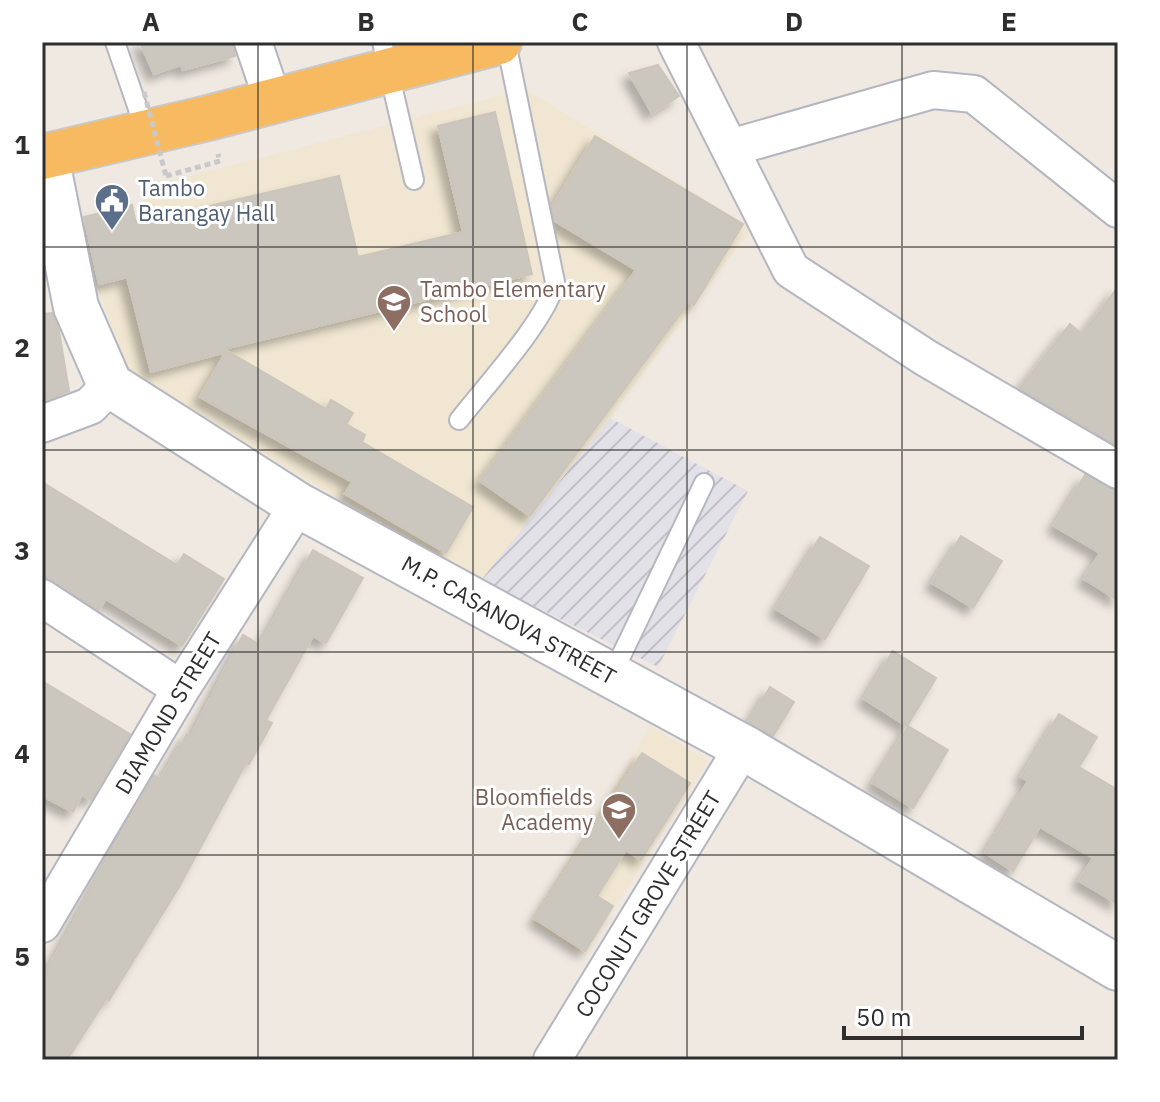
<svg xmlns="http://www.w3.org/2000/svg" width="1160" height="1102" viewBox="0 0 1160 1102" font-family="'IBM Plex Sans',sans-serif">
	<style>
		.industrial { fill: url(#industrial-furrows) }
		.education { fill: #f0e6d1 }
		.building { fill: #cbc7bf; stroke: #cbc5ba; stroke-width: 2; filter: url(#shadow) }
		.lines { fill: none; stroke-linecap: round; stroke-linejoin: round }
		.service-casing { stroke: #b4b7c1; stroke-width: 22 }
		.minor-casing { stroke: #b4b7c1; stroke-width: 40 }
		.tertiary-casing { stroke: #b4b7c1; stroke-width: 48 }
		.trunk-casing { stroke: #c9c9c9; stroke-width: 48 }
		.path { stroke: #c9c9c9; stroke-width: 5; stroke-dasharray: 6 4; stroke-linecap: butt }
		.service { stroke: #fff; stroke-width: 18 }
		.minor { stroke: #fff; stroke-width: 36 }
		.tertiary { stroke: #fff; stroke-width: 44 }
		.trunk { stroke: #f8ba60; stroke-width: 44 }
		.path-bridge { stroke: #c9c9c9; stroke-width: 5; stroke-dasharray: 6 4; stroke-linecap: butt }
		.grid { fill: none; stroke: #2e2e2e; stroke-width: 2; stroke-opacity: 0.55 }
		.labels { text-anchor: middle; stroke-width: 6; stroke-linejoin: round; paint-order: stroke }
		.service-label { font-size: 22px; fill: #4e5e75; stroke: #fff; text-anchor: start }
		.education-label { font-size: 22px; fill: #785e54; stroke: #fff; text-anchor: start }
		.street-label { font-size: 22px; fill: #2e2e2e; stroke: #fff }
		.neatline { fill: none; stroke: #2e2e2e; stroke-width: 3 }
		.grid-label { font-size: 26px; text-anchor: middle; font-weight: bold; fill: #2e2e2e }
	</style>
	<defs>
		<pattern id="industrial-furrows" width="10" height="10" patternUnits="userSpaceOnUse" patternTransform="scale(2)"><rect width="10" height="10" fill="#e3e1e8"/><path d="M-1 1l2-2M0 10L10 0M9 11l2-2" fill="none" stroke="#c3c1c7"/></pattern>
		<filter id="shadow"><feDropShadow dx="-7" dy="7" stdDeviation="4" flood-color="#0004"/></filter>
	</defs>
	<rect width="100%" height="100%" fill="#efe9e1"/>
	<!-- industrial -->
	<path class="industrial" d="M610 418 748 491 658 667 481 580Z"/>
	<!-- education -->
	<path class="education" d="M525 89 752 228 610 418 481 580 132 379 97 288 157 274 140 189Z
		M651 726 708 761 584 956 531 922Z"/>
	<!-- building -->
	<path class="building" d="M140 42H233L235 56 183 70 181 65 154 74Z
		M658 65 679 96 652 113 629 73Z
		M495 112 532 274 224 349 326 409 331 400 353 413 346 424 365 435 362 442 473 507 446 553 345 494 352 482 200 397 226 352 151 372 127 277 99 284 84 217 132 205 136 223 339 176 358 257 463 232 438 126Z
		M595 136 743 224 694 305 689 302 530 516 480 481 636 270 555 221 552 207Z
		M1118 287V446L1020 388 1070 324 1082 334Z
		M52 313 59 331 69 391 42 401V314Z
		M1085 475 1118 491V600L1084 579 1100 553 1054 526Z
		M42 482 177 565 184 554 224 579 182 646 106 599 99 610 42 576Z
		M961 536 1002 561 973 608 932 583Z
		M820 537 869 566 825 639 776 609Z
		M313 550 363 578 326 643 313 636 266 720 272 723 249 764 246 763 179 887 109 1000 106 999 67 1060H42V980L154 775 161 779 187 734 191 736 243 635 260 645Z
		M893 651 936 678 907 726 864 699Z
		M42 681 130 734 91 800 82 795 73 812 42 796Z
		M770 687 794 702 773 736 749 722Z
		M1059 714 1097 737 1079 767 1118 790V904L1079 881 1093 858 1040 827 1013 871 985 853 1028 781 1021 777Z
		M908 726 948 750 913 808 873 783Z
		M642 753 690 783 641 860 626 850 597 896 613 906 585 951 535 919Z"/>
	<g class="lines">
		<defs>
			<path id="service" d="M115 42 146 132
				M382 42 414 180
				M459 420C483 389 549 317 555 282L506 42
				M612 675 704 483"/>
			<path id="minor" d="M253 42 273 101
				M676 42 791 270 926 358 1118 470
				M730 148 933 90 974 94 1118 209
				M42 424 90 406 110 385
				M42 598 181 689
				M42 924 181 689 298 505
				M552 1060 743 747"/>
			<path id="tertiary" d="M46 156 76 307 110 385 298 505 743 747 1118 968"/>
			<path id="trunk" d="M42 157 208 118 499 42"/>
		</defs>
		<!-- service casing -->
		<use href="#service" class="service-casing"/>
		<!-- minor casing -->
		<use href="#minor" class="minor-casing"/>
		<!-- tertiary casing -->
		<use href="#tertiary" class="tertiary-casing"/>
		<!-- trunk casing -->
		<use href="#trunk" class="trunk-casing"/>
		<!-- path -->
		<path class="path" d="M166 176 220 161 218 154"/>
		<!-- service -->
		<use href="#service" class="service"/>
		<!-- minor -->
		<use href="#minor" class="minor"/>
		<!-- tertiary -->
		<use href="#tertiary" class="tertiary"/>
		<!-- trunk -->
		<use href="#trunk" class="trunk"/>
		<!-- path-bridge -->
		<path class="path-bridge" d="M144 92 166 176"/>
	</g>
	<!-- grid -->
	<path class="grid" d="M258 42V1060M473 42V1060M687 42V1060M902 42V1060M42 247H1118M42 450H1118M42 652H1118M42 855H1118"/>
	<!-- icons -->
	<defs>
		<symbol id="civic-pin" viewBox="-11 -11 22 30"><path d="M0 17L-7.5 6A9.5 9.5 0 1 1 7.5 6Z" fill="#5c6f8a" stroke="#fff"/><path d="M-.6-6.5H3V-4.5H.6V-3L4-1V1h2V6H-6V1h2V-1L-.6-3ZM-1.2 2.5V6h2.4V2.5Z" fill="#fff"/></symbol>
		<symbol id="school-pin" viewBox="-11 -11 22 30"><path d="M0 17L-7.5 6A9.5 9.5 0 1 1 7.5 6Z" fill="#8d6e63" stroke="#fff"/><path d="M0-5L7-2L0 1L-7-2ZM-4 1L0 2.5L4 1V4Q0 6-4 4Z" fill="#fff"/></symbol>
	</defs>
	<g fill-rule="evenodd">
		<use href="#civic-pin" x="92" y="181" width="40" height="54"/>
		<use href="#school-pin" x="374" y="282" width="40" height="54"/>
		<use href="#school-pin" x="599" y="790" width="40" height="54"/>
	</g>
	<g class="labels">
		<!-- service labels -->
		<g class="service-label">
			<text x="138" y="196">Tambo<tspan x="138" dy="25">Barangay Hall</tspan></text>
		</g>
		<!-- education labels -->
		<g class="education-label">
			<text x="420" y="297">Tambo Elementary<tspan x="420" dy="25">School</tspan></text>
			<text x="593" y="805" text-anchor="end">Bloomfields<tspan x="593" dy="25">Academy</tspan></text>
		</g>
		<!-- street labels -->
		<g class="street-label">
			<text transform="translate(509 620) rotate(29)" y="8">M.P. CASANOVA STREET</text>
			<text transform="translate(168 713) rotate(-59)" y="8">DIAMOND STREET</text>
			<text transform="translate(648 904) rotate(-59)" y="8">COCONUT GROVE STREET</text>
		</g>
	</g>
	<!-- border -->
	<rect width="1160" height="1102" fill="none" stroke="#ffffff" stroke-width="88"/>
	<!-- scale -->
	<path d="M844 1026v12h238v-12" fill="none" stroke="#2e2e2e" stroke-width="4"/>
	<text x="856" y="1026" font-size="24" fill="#2e2e2e" stroke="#ffffff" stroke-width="6" paint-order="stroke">50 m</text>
	<rect x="44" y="44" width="1072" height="1014" class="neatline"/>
	<g class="grid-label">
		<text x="151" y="31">A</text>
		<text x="366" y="31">B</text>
		<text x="580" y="31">C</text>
		<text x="794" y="31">D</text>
		<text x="1009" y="31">E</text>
		<text x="22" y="154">1</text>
		<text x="22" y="357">2</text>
		<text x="22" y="560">3</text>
		<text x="22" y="763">4</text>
		<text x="22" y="966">5</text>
	</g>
</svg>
